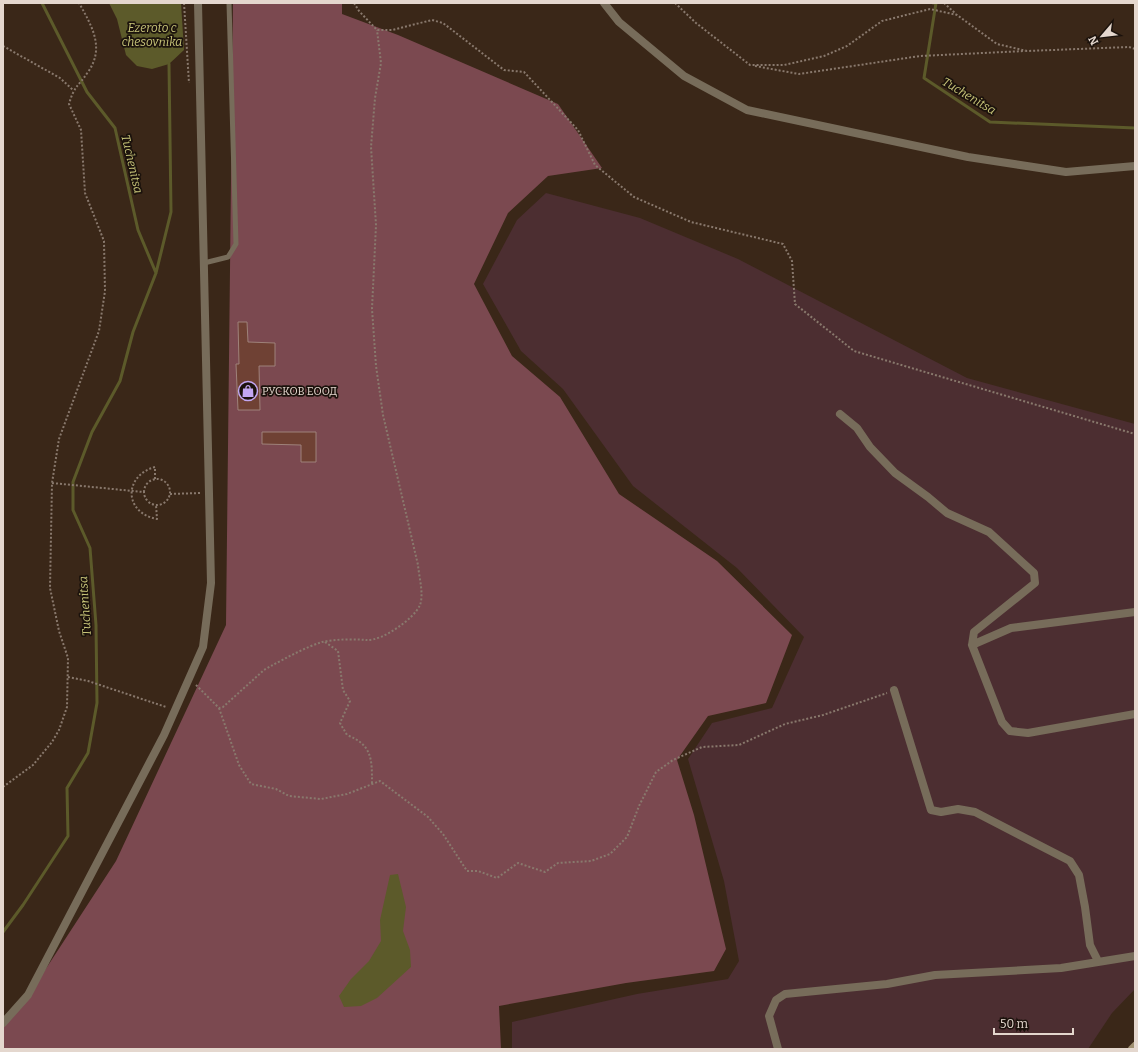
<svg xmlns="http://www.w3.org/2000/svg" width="1138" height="1052" viewBox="0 0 1138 1052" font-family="Bitter,serif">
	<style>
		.green { fill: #4c2e31 }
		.forest { fill: #7b4950 }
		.water { fill: #5c5a2a }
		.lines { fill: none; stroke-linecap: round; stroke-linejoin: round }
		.stream { stroke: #5c5a2a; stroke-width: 3 }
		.building { fill: #6f4134; stroke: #9f827a }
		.path { stroke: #89796d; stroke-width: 2; stroke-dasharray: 2 2; stroke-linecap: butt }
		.lane { stroke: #776c5a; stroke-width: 5 }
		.street { stroke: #776c5a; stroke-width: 8 }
		.secondary { stroke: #a19172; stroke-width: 8 }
		.labels { text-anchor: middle; stroke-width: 3.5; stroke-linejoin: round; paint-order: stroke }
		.poi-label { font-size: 11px; fill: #e4d7ce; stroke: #1b120c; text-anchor: start }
		.water-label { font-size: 12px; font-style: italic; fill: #c8c579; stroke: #1b120c }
	</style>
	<rect width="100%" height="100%" fill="#3a2718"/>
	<!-- green -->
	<path class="green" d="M546 193 640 218 738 259 967 378 1135 424V989L1112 1013 1088 1049H512V1022L637 994 728 979 739 961 724 881 688 759 712 723 772 708 804 637 737 568 633 486 563 389 521 351 483 284 517 220Z"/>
	<!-- forest -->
	<path class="forest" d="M233 3H342V14L398 35 558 104 602 168 548 176 508 213 474 284 512 356 560 397 619 494 717 561 792 635 766 703 708 716 677 760 694 815 726 949 714 971 626 983 499 1006 501 1049H3V1023L34 987 116 861 226 625Z"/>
	<!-- water -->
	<path class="water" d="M109 3H181L184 50 169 64 152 69 137 66 126 55 117 19Z
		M398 874 406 907 403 931 410 950 411 967 377 998 361 1006 344 1007 339 996 351 979 369 961 381 941 380 920 390 875Z"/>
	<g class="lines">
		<!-- stream -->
		<path class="stream" d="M42 3 87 92 115 128 138 230 156 273
			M933 3H936L924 78 990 122 1135 128
			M3 932 23 905 68 836 67 788 88 753 97 703 96 625 90 548 73 510V482L92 432 120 381 133 332 156 273 171 212 169 64"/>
	</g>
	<!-- building -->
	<path class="building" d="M238 322H247L248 342 275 343V366H259L260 410H238L236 364H239Z
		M262 432H316V462H301V445L262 444Z"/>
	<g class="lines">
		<!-- path -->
		<path class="path" d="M184 3 189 83
			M354 3 359 11 377 30H392L432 20 443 23 504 70 524 72 578 130 595 165 634 197 691 222 783 244 792 261 795 304 854 351 1135 434
			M675 3 696 23 750 65H784L824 56 847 46 882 21 930 9 957 15 997 44 1027 51 1129 47 1135 49
			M944 3 956 14
			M3 46 60 78 73 90
			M755 66 799 74 920 56 1025 51
			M144 492a13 13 0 1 1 26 0a13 13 0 1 1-26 0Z
			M155 479V467C123 476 124 513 157 519L156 505
			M52 483 143 492
			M170 494 200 493
			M325 642 338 651 343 690 350 701 340 723 347 735C372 745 372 758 372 784
			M68 677 88 681 166 707
			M196 685 219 708 223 707 264 670 271 666C286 658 306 647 322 642 336 639 353 639 367 640 382 641 414 619 420 605 424 594 419 577 418 565L383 415 376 366 372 309 376 225 371 147 375 98 381 63 377 30
			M219 708 239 765 251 784 276 789 289 796 321 799 347 794 380 781 428 817 443 834 467 871H478L497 878 518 863 545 872 558 863 591 861 610 854 627 837 639 806 656 772 673 760 702 747 739 745 785 724 823 715 887 693
			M3 787 33 765 52 742 59 730 67 707 68 658 59 631 50 588 52 483 59 439 99 331 105 291 104 241 85 193 81 130 69 104C74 86 78 87 88 72 105 48 92 26 79 3"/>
		<!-- lane -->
		<path class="lane" d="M204 263 228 257 236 244 229 3"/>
		<!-- street -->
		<path class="street" d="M604 3 619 22 684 76 747 110 968 157 1066 172 1135 166
			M840 414 857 428 870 447 895 473 928 497 947 513 989 532 1034 573 1035 583 974 632 972 645 1002 722 1010 731 1028 733 1135 714
			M972 645 1011 628 1135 612
			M894 690 931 810 941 812 958 809 975 812 1070 861 1079 875 1085 907 1090 945 1098 961
			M3 1023 28 995 164 735 203 647 211 583 198 3
			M778 1049 769 1016 776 1000 785 994 887 984 935 975 1061 968 1135 956"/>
		<!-- secondary -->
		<path class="secondary" d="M1132 1049 1135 1046"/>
	</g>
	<!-- icons -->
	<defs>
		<symbol id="shop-ring" viewBox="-11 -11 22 22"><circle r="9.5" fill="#1b120c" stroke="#c2a7f2" stroke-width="1.5"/><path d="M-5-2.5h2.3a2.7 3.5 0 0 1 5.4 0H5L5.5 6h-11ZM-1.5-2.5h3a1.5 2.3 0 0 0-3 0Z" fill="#c2a7f2"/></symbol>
	</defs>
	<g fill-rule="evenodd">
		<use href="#shop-ring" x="237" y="380" width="22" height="22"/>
	</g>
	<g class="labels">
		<!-- poi labels -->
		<g class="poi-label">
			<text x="262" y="395">РУСКОВ ЕООД</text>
		</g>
		<!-- water labels -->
		<g class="water-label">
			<text x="152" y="32">Ezeroto c<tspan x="152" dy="14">chesovnika</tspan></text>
			<text transform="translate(969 96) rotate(31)" y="4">Tuchenitsa</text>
			<text transform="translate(132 164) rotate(77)" y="4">Tuchenitsa</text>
			<text transform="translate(85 606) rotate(-94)" y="4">Tuchenitsa</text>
		</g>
	</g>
	<!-- border -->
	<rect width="1138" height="1052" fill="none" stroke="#e4d7ce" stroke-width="8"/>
	<!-- north arrow -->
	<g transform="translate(1102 36) rotate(242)" stroke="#1b120c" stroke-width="3" paint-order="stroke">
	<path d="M0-3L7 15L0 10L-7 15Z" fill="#e4d7ce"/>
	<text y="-6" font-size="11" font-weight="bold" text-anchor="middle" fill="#e4d7ce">N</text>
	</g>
	<!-- scale -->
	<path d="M994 1028v6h79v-6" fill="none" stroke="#e4d7ce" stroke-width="2"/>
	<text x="1000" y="1028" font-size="12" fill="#e4d7ce" stroke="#1b120c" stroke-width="3" paint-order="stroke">50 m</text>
</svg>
